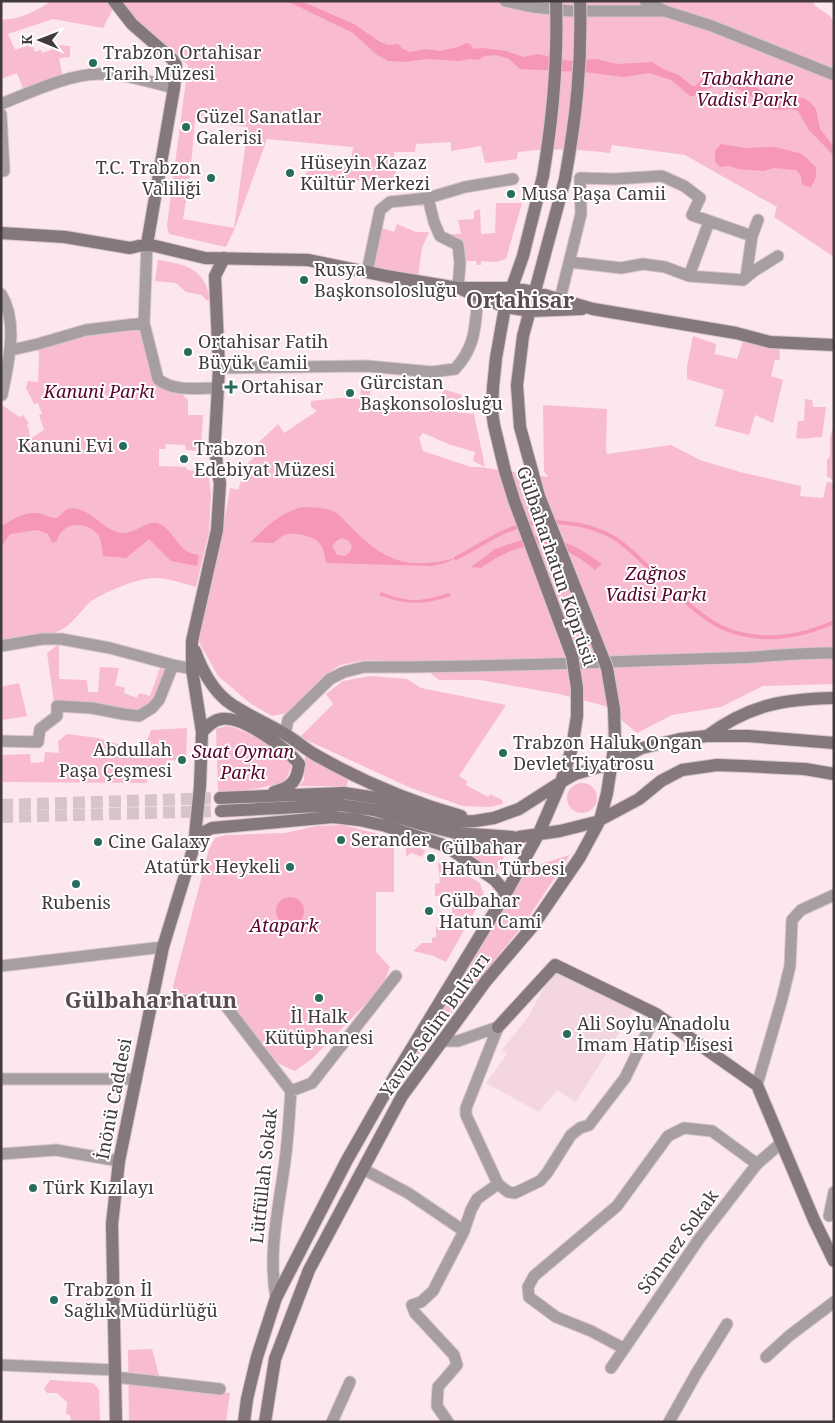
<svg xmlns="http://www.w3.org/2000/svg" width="835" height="1423" viewBox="0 0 835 1423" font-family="'Noto Serif',serif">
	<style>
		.built { fill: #f3d6df }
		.green { fill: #f8bbcf; fill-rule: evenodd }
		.water { fill: #f697b8; fill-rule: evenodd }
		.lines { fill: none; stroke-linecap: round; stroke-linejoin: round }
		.stream { stroke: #f697b8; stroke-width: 4 }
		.secondary-tunnel { stroke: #d7c4ca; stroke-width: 12; stroke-dasharray: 12 6; stroke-linecap: butt }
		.street-casing { stroke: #d7c4ca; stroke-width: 13 }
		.secondary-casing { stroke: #d7c4ca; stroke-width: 14 }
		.street { stroke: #a69ea0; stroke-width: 11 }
		.secondary { stroke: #84787b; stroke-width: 12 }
		.secondary-bridge-casing { stroke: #d7c4ca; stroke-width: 14; stroke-linecap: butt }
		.secondary-bridge { stroke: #84787b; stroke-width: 12 }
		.poi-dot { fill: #286c5d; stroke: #fff; stroke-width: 2 }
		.labels { text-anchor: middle; stroke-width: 4; stroke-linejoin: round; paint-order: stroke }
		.poi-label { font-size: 18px; fill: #423a3d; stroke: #fff; text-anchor: start }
		.park-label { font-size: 18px; font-style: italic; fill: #58022e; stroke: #fff }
		.street-label { font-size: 18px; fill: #423a3d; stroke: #fff }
		.district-label { font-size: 22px; font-weight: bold; fill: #5c4b51; stroke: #fff }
	</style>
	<rect width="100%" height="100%" fill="#fce7ed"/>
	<!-- built -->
	<path class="built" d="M554 970 589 986 633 1011 576 1102 557 1090 539 1112 486 1083 507 1054 502 1050 528 1017Z"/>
	<!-- green -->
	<path class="green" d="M51 1H495L533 9V1H814V5L830 16 834 23V257L774 217 777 207 685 155 612 145 610 153C580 149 548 148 518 152L517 159 485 163 481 146 451 151V142L416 144 415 152H394L396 178H374L372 181 350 180 348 191 304 179 312 158 318 159 317 163 350 168 353 147 267 139 235 228 226 247 169 234 167 225 188 65 115 5 103 28 53 19 8 34 15 50 32 44 35 52 41 50 42 53 51 50 50 47 56 45 70 46V57L59 58 63 78 24 91 17 73 1 79V20C20 19 35 12 51 1ZM195 120 248 127 234 228 183 219 190 176Z
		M496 203H522L506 259 495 262 481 261V265H477L476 261H465L447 234H461L458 220 474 219V211L480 209 481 234 495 233Z
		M397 224 416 232H429L422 248 418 276 374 268 382 228 394 232Z
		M158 260C185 264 206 268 210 301L206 300 202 295 186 292 176 283 155 281Z
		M144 323 158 379 175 387 188 400V415H203L201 451 186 450 185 445 166 444 165 449H159V466L186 467 187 470 208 472 211 494 209 532 196 587C183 583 167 578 154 578 141 577 99 594 89 603 77 615 71 627 54 633L1 641V404L19 417 23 415 29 423 27 425 29 429 30 439 44 430 39 415 42 414 38 403 34 404 26 388 28 381 38 382 39 358 38 344Z
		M745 335 779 343 780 360H775L771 376 783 380 773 423 755 415 749 435 715 426 724 390 687 379V366L693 336 716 344 715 354 737 359Z
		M361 387H372L368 400 379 406 381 404 394 412 399 402 415 406 416 410 427 411 430 407 440 409 443 389 462 395 454 412 474 414 485 467 473 461 475 452 451 445 423 433 419 438 423 451 471 467H479L548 477 544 471 543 405 607 409 606 449 607 454 671 445 700 460 740 472 801 486 800 496 823 498 827 482 834 483V684L763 686 721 707 672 715 637 733 605 706 559 694 480 680H439L416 662 365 660 340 665 324 676 287 713 272 716 251 704 218 676 198 640 222 535 230 488 238 490 248 463 254 457 253 448 278 424 284 433 317 411 311 407V401L339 398 360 399Z
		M805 399 812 400 813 407H826L822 437C813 437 805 440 796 438L798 421H804Z
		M834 425V475L832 480 827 476V460L830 457V437Z
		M59 644V679L87 680 88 692H98L100 667 119 668 115 685 125 688 124 693 137 698 139 693 150 696 160 668 167 669 152 705 136 712 54 702 47 653Z
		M370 676 407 679 421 688 506 705 459 776 467 781 466 785 488 797 490 794 502 800 503 804 489 807 463 806 411 788 300 737 333 704 326 694 343 681Z
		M19 683 27 716 2 720 3 738H1V687Z
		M227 726C241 728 276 747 286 757 289 760 290 764 291 767L285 782C263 788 241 792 218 792L216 729Z
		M187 728 186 761 167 760 165 768 148 767 147 783 1 782V755L30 754 31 763 44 762 45 752 59 753 58 741 67 734 98 738 143 752 151 730Z
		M305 755 348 779 347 786H299L304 780Z
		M567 798a15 15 0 1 1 30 0a15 15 0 1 1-30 0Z
		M343 825 394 838V892H376V952L390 967 382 987 313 1058 295 1071 279 1064 223 995 175 993 173 986 209 849 215 838 226 835 285 833 316 826Z
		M406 840 425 851 422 857 412 853 406 856Z
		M500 854 504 857 496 871 471 856 473 855Z
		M570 855 524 924 425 1046 401 1079 528 868Z
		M441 860 480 883 484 895 446 962 434 956 413 951 422 943H432V938L436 937V927H452V896H435V884L440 883 438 864Z
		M152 1349 160 1379 148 1378 146 1374H133L170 1386 230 1393 226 1422H129L128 1350Z
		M50 1380 93 1383 99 1390 100 1422H71L70 1415 66 1414 67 1402 57 1393H47L44 1389Z"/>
	<!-- water -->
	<path class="water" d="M287 1H301L354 24 380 42 389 45 398 44 403 49 410 52 426 49 440 51 458 47 466 43 470 44 473 49 483 48 506 51 524 57 537 54 570 61 596 59 617 64 652 62 663 69 679 75 692 86H695L702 79 726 77 741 80 773 96 803 98 809 101 816 109 820 129 834 147V156L808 129 798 111 792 109 774 110 761 104 748 94 736 88 724 85H719L700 92 694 96H690L671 80 649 73 623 77 584 72 520 69 509 59 496 55 485 56 478 60 469 59 459 61 426 59 405 62 388 61 377 55 353 33Z
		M721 144 745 148 775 147 802 154 816 167V177L811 187 802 185 801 176 796 170 774 168 764 171 738 169 729 166 720 167 715 162V151Z
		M303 507C312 508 322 507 330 510 341 514 346 523 354 530 388 564 410 569 456 558L445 563 432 566 326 563C325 555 323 545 316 540 311 536 295 533 288 534 282 535 278 539 274 543L251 542C266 527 282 511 303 507ZM342 538 348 540 352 546 350 552 345 556 337 555 332 546 336 541Z
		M73 508C93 511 101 527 117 532 133 537 144 520 157 523 171 527 176 545 188 552 191 554 196 554 199 555L197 566 171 561 149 539 126 558 103 556C102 549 102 542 99 536 88 520 61 521 57 541L52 543 48 534 38 530 10 534 1 547V526C13 520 26 510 41 514 46 515 50 518 57 518L67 509Z
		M533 536C560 537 580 548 602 564L595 570C583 560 570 551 554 546 532 539 499 554 481 568L471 567 495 549Z
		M381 592C408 603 421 602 449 593L451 596C423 605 406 605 379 595Z
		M276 911a14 14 0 1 1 28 0a14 14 0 1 1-28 0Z"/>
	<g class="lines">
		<!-- stream -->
		<path class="stream" d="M456 558C475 549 492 536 511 529 542 517 587 521 616 539 629 548 640 559 651 570
			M686 602C697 611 708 621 721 627 758 644 798 638 834 622"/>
		<!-- secondary-tunnel -->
		<path class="secondary-tunnel" d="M1 805 220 798
			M1 817 221 811"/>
		<defs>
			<path id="street" d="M505 1 533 7 570 11H663
				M645 1 665 11 712 26 834 75
				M1 104C29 93 71 73 101 74 126 74 150 82 174 88
				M1 114 4 171H1
				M428 198 434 222 440 236 458 245 460 263 458 288
				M752 236 758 220
				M147 244 144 323 158 379C173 392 198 388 217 388
				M570 262 621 268 643 264 665 267 689 276 743 280 754 271 778 256
				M367 272 380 210 390 202 428 198 465 187 513 179
				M689 276 709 222
				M1 294C19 323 8 364 2 395
				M560 299 581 214 580 178 614 179 662 176 684 186 700 198 692 215 752 236 746 277
				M11 350 38 344 86 330 144 323
				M219 368 367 366 432 372 455 369C476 346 475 327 478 296
				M1 646 42 639H61L110 648 173 665 192 669
				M285 734 288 720 330 679 344 672 364 667C487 668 609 661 732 658 766 657 799 652 834 653
				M1 741 38 742 40 729 57 716V706L92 708 123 714 139 716 152 708 159 700 173 665
				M1 966 163 947
				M151 1000 222 1001 291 1091C289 1117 288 1143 284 1168 278 1211 268 1254 276 1298
				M498 1027 466 1108V1115L498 1184 508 1192 515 1193 540 1181 547 1173 571 1135 580 1128 589 1125 625 1078 656 1014
				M441 1041H458L498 1027
				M1 1079H136
				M757 1085 782 999 790 966 792 920 801 910 834 895
				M291 1091 312 1083 396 976
				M1 1154 56 1150 119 1161
				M363 1169 408 1193 464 1231
				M829 1216 834 1192
				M623 1348 591 1331 556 1317 529 1297 528 1287 534 1276 617 1206 668 1136 684 1128 712 1131 757 1164
				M766 1357 789 1336 834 1302
				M1 1365 115 1370
				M611 1368 699 1239 757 1164 781 1143
				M115 1377 220 1389
				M332 1422 350 1382
				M448 1422 437 1406 438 1387 457 1365 454 1355 415 1313 412 1305 421 1302 433 1291 464 1231 471 1210 477 1199 498 1184
				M669 1422 696 1374 727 1324"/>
			<path id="secondary" d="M114 1 132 24 172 59 176 65V70L174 88 147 244
				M1 233 65 237 130 248 147 244 205 258 308 260 386 276 458 288H511L534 292 593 309 736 333 770 342 834 345
				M463 290 505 307 530 311 582 309
				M494 425 492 411 493 387 496 358 505 307 523 256 543 176
				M520 427 517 385 523 336 565 179
				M195 651C202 670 211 688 227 701 244 714 265 722 283 733 294 739 304 748 314 754 359 780 411 802 461 816
				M202 732C208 726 213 720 221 719 242 715 286 748 299 764 297 781 292 787 274 792
				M707 736C749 705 783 699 834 698
				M220 798 344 793 377 798 429 817 452 822 475 821 494 818 519 809 561 782 575 774 612 763 642 748 680 739 707 736H748L834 743
				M221 811 340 805 374 810 424 825 456 833 512 837
				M194 846 204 832 212 828 333 817 359 820 386 826 446 846H487L519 837 560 831 596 822 639 799 661 781 682 770 717 765 744 766 805 769 834 774
				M446 846 495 880 506 893
				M498 1027 555 965 656 1014 757 1085 814 1220 834 1261
				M116 1422 112 1224 119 1161 163 947 194 846 200 786 202 732 192 669V641L217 530 220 483 217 469 215 439 219 368 215 276 224 258
				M244 1422 247 1399 257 1357 276 1298 347 1160 396 1074 506 893 539 833 561 782 572 748
				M265 1422 275 1359 309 1270 402 1096 486 981 532 927 580 857 600 820 607 793 615 742"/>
		</defs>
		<!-- street casing -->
		<use href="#street" class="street-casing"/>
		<!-- secondary casing -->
		<use href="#secondary" class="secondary-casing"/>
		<!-- street -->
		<use href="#street" class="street"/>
		<!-- secondary -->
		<use href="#secondary" class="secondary"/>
		<defs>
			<path id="secondary-bridge" d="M543 176C553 117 558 60 556 1
				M565 179C576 118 582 64 580 1
				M494 425 505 471 514 500 572 656 577 688V716L572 748
				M520 427 539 496 607 668 614 709 615 742"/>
		</defs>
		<!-- secondary-bridge casing -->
		<use href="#secondary-bridge" class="secondary-bridge-casing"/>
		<!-- secondary-bridge -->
		<use href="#secondary-bridge" class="secondary-bridge"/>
	</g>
	<!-- markers -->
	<g class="poi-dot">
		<circle cx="93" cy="63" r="5"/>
		<circle cx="186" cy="127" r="5"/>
		<circle cx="290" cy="173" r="5"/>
		<circle cx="211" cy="178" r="5"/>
		<circle cx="511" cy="194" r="5"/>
		<circle cx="304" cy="280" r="5"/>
		<circle cx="188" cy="352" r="5"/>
		<path d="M228.5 379.5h5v5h5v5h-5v5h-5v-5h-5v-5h5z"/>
		<circle cx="350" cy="393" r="5"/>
		<circle cx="123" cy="446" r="5"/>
		<circle cx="184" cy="459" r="5"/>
		<circle cx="503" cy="753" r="5"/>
		<circle cx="182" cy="760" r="5"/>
		<circle cx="341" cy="840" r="5"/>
		<circle cx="98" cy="842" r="5"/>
		<circle cx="431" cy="858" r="5"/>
		<circle cx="290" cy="867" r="5"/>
		<circle cx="76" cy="884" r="5"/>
		<circle cx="429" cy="911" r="5"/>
		<circle cx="319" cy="998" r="5"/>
		<circle cx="567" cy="1034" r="5"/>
		<circle cx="33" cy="1188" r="5"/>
		<circle cx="54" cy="1300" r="5"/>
	</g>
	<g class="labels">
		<!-- poi labels -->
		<g class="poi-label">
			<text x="103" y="59">Trabzon Ortahisar<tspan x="103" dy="21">Tarih Müzesi</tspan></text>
			<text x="196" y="123">Güzel Sanatlar<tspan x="196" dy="21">Galerisi</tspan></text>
			<text x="300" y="169">Hüseyin Kazaz<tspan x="300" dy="21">Kültür Merkezi</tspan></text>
			<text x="201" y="174" text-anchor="end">T.C. Trabzon<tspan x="201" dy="21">Valiliği</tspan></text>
			<text x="521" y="200">Musa Paşa Camii</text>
			<text x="314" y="276">Rusya<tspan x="314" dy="21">Başkonsolosluğu</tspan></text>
			<text x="198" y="348">Ortahisar Fatih<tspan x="198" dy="21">Büyük Camii</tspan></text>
			<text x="360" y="389">Gürcistan<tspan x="360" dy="21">Başkonsolosluğu</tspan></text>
			<text x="241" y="393">Ortahisar</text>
			<text x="113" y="452" text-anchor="end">Kanuni Evi</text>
			<text x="194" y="455">Trabzon<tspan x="194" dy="21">Edebiyat Müzesi</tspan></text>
			<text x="513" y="749">Trabzon Haluk Ongan<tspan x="513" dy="21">Devlet Tiyatrosu</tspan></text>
			<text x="172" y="756" text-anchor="end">Abdullah<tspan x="172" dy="21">Paşa Çeşmesi</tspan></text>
			<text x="351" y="846">Serander</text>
			<text x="108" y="848">Cine Galaxy</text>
			<text x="441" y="854">Gülbahar<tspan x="441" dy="21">Hatun Türbesi</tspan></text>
			<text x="280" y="873" text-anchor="end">Atatürk Heykeli</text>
			<text x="439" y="907">Gülbahar<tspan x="439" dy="21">Hatun Cami</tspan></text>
			<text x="76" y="909" text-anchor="middle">Rubenis</text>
			<text x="319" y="1023" text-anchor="middle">İl Halk<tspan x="319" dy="21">Kütüphanesi</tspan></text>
			<text x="577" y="1030">Ali Soylu Anadolu<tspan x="577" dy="21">İmam Hatip Lisesi</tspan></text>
			<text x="43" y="1194">Türk Kızılayı</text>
			<text x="64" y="1296">Trabzon İl<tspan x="64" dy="21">Sağlık Müdürlüğü</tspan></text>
		</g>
		<!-- park labels -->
		<g class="park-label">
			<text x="747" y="85">Tabakhane<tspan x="747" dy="21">Vadisi Parkı</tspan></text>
			<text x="99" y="398">Kanuni Parkı</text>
			<text x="656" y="580">Zağnos<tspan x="656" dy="21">Vadisi Parkı</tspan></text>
			<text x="243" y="758">Suat Oyman<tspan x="243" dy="21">Parkı</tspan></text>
			<text x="284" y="932">Atapark</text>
		</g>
		<!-- street labels -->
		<g class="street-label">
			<text transform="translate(556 566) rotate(71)" y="6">Gülbaharhatun Köprüsü</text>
			<text transform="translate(435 1025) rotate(-54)" y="6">Yavuz Selim Bulvarı</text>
			<text transform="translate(114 1099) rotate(-79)" y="6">İnönü Caddesi</text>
			<text transform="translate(264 1176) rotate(-84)" y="6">Lütfüllah Sokak</text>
			<text transform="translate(678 1242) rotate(-54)" y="6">Sönmez Sokak</text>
		</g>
		<!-- district labels -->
		<g class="district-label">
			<text x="520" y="308">Ortahisar</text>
			<text x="151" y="1008">Gülbaharhatun</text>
		</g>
	</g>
	<!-- border -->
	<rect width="835" height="1423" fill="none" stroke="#423a3d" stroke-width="5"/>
	<!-- north arrow -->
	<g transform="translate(40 40) rotate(271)" stroke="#ffffff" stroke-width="4" paint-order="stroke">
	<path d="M0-4L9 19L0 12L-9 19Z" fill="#423a3d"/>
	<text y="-8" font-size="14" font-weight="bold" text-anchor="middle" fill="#423a3d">K</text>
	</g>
</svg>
